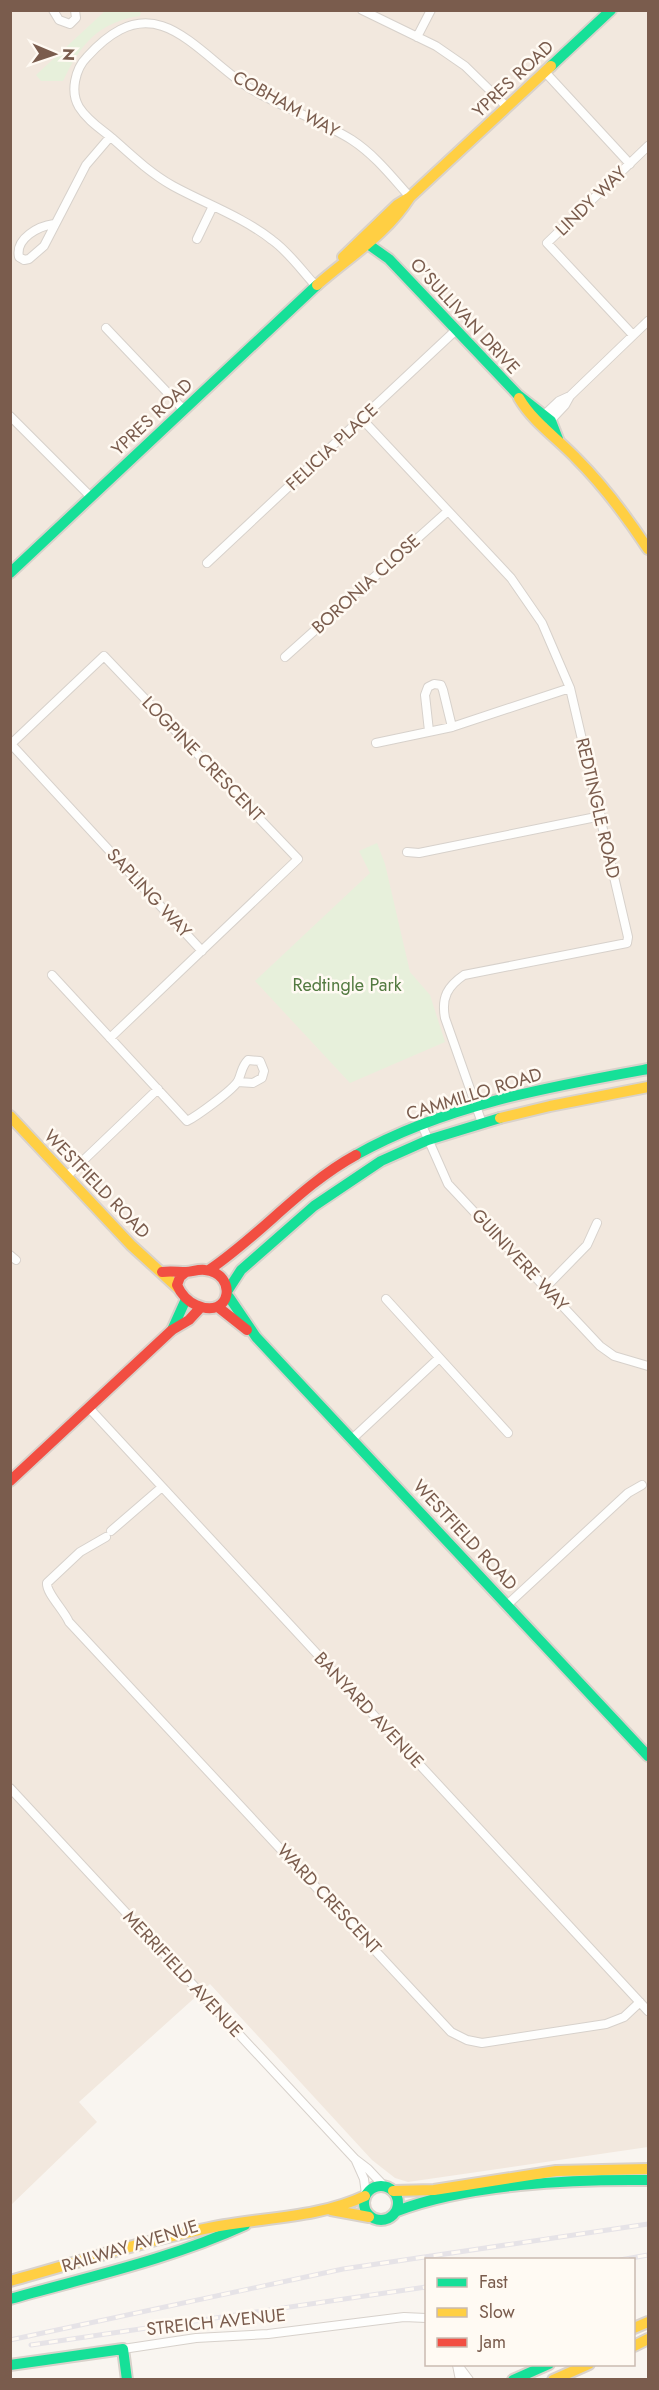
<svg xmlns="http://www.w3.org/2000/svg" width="659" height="2390" viewBox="0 0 659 2390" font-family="Jost,sans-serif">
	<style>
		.residential { fill: #f2e8de }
		.green { fill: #e7f0db }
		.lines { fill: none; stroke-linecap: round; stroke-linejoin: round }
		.street-casing { stroke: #d7d1cb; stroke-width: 10 }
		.fast-casing { stroke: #d9d2cb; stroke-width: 14 }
		.slow-casing { stroke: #d9d2cb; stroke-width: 14 }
		.jam-casing { stroke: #d9d2cb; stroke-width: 14 }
		.street { stroke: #fefefd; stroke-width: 8 }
		.fast { stroke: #16e098; stroke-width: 10 }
		.slow { stroke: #ffcf43; stroke-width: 10 }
		.jam { stroke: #f24e42; stroke-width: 10 }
		.rail-casing { stroke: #e6e3e7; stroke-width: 5 }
		.rail { stroke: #fffaf3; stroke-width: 3; stroke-dasharray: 9; stroke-linecap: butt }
		.labels { text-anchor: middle; stroke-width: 5; stroke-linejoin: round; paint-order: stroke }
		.street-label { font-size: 18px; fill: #7a5c4d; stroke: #fffaf3 }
		.park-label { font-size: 18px; fill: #537a41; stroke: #fffaf3 }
	</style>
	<rect width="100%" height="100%" fill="#f9f5f0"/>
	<!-- residential -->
	<path class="residential" d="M11 11H648V2147L408 2182 395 2178 372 2160 210 1984 79 2102 97 2122 11 2205Z"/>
	<!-- green -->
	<path class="green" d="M105 11H141L140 16C98 22 80 45 63 81H41L36 75Z
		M377 843 385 864 410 972 430 995 445 1042 350 1083 255 981 370 873 359 851Z"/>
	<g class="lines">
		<defs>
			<path id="street" d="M53 10 59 20 70 24 76 18 75 10
				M362 10 436 46 465 66 507 107
				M417 37 431 10
				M545 72 630 164
				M54 224C39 226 15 238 19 257L24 260 29 259 44 246 86 165 110 137
				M197 239 213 206
				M316 286C302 271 289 252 272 240 243 217 206 204 173 186 150 173 131 155 112 138 101 129 87 120 79 107 70 92 75 69 87 57 106 36 131 16 162 26 191 35 223 72 251 89 283 108 320 120 352 140 375 155 392 177 410 197
				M106 328 184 410
				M633 335 547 243 648 146
				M10 416 91 497
				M541 418 559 401 570 396
				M362 419 511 578 542 623 570 688 628 937 627 943 464 975C448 986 441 997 445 1018L482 1123
				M549 422 565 405 570 396 648 321
				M207 563 456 330
				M285 657 448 511
				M429 731 425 695 428 687 434 684 441 685 443 690 452 727
				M10 743 202 951
				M376 743 452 727 570 688
				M11 744 104 656 298 859 110 1038
				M407 852 419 853 601 816
				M52 975 187 1121C197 1116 233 1090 238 1081 242 1073 241 1067 248 1060L260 1061 264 1071 262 1078 253 1083 238 1082
				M421 1123 448 1184 600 1346 614 1356 648 1366
				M67 1176 158 1089
				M10 1255 16 1260
				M546 1287 587 1245 597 1223
				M386 1299 508 1433
				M90 1409 648 2011
				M352 1439 439 1358
				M111 1531 162 1487
				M106 1537 80 1552 47 1583C46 1593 64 1610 69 1622L451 2032 467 2040 482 2043 606 2024 624 2017 640 2002
				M507 1605 628 1493 642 1485
				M10 1788 355 2159 368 2169 384 2186
				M356 2161 364 2179 366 2194
				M123 2349 196 2338 268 2334 404 2317 426 2318
				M457 2364 469 2380
				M457 2365 460 2380"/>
			<path id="fast" d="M551 66 611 10
				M365 242 389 259 518 395 551 421 558 439
				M10 573 317 285
				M356 1155C445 1105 548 1087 648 1069
				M228 1290 241 1270 314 1206 381 1161 428 1140 500 1118
				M229 1297 256 1337 648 1756
				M172 1330 186 1299
				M364 2203a17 17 0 1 1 34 0a17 17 0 1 1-34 0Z
				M397 2211C467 2184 572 2179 648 2180
				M10 2299C88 2277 171 2259 245 2225
				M10 2365 123 2349 127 2380
				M513 2380 549 2364"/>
			<path id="slow" d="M343 257 397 205 410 197 551 66
				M317 285C350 256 386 235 410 197
				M519 398C533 422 557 438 576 458 603 485 627 517 648 549
				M10 1116 131 1245 178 1288
				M500 1118 550 1106 648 1087
				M393 2191 434 2190 556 2171 648 2169
				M331 2210 369 2217
				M10 2281C76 2263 142 2241 209 2228 261 2217 316 2219 365 2196
				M634 2328 648 2322
				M634 2346 648 2339
				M553 2380 589 2364"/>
			<path id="jam" d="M209 1270C261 1235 301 1185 356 1155
				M162 1272C170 1271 178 1272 186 1272 192 1272 198 1269 205 1270 238 1273 232 1321 196 1305 187 1301 181 1294 177 1285L180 1277 186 1272
				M218 1307 247 1330
				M10 1481 172 1330 189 1320 201 1307"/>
		</defs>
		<!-- street casing -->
		<use href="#street" class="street-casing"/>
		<!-- fast casing -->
		<use href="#fast" class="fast-casing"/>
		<!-- slow casing -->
		<use href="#slow" class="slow-casing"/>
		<!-- jam casing -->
		<use href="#jam" class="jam-casing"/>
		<!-- street -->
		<use href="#street" class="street"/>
		<!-- fast -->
		<use href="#fast" class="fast"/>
		<!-- slow -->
		<use href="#slow" class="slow"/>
		<!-- jam -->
		<use href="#jam" class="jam"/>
		<defs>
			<path id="rail" d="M620 2260 648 2255
				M10 2340 343 2269 648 2224
				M31 2345 426 2287"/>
		</defs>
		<!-- rail casing -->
		<use href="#rail" class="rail-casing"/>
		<!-- rail -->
		<use href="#rail" class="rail"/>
	</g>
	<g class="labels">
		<!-- street labels -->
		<g class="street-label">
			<text transform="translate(513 79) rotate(-43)" y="6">YPRES ROAD</text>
			<text transform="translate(286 104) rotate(29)" y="6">COBHAM WAY</text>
			<text transform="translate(591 201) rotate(-44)" y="6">LINDY WAY</text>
			<text transform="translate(465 316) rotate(47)" y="6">O'SULLIVAN DRIVE</text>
			<text transform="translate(152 417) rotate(-43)" y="6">YPRES ROAD</text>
			<text transform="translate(332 447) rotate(-43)" y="6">FELICIA PLACE</text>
			<text transform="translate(366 584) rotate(-42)" y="6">BORONIA CLOSE</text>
			<text transform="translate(203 759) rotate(46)" y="6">LOGPINE CRESCENT</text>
			<text transform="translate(598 808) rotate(77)" y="6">REDTINGLE ROAD</text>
			<text transform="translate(149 893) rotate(47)" y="6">SAPLING WAY</text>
			<text transform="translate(474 1094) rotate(-17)" y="6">CAMMILLO ROAD</text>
			<text transform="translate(97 1184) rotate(46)" y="6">WESTFIELD ROAD</text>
			<text transform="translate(520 1260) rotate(47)" y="6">GUINIVERE WAY</text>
			<text transform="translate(465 1535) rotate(47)" y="6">WESTFIELD ROAD</text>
			<text transform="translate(369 1710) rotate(47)" y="6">BANYARD AVENUE</text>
			<text transform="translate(329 1899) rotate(47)" y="6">WARD CRESCENT</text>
			<text transform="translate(183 1974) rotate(47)" y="6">MERRIFIELD AVENUE</text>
			<text transform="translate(130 2246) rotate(-17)" y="6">RAILWAY AVENUE</text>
			<text transform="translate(216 2322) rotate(-6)" y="6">STREICH AVENUE</text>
		</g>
		<!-- park labels -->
		<g class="park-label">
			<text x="347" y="991">Redtingle Park</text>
		</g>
	</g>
	<!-- border -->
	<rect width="659" height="2390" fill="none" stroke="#7a5c4d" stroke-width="24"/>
	<!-- legend -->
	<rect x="425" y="2258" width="210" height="108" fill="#fffaf3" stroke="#cabbb1" stroke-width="1.5"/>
	<rect x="437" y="2278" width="30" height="9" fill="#16e098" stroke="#cabbb1" stroke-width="1.5"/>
	<text x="479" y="2288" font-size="18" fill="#7a5c4d">Fast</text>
	<rect x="437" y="2308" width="30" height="9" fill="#ffcf43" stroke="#cabbb1" stroke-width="1.5"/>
	<text x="479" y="2318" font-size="18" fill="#7a5c4d">Slow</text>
	<rect x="437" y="2338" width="30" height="9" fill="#f24e42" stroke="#cabbb1" stroke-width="1.5"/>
	<text x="479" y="2348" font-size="18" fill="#7a5c4d">Jam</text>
	<!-- north arrow -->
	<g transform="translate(54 54) rotate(92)" stroke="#fffaf3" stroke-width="4.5" paint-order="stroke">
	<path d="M0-4.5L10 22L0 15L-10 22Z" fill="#7a5c4d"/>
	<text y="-9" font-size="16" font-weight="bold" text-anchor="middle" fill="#7a5c4d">N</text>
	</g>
</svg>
